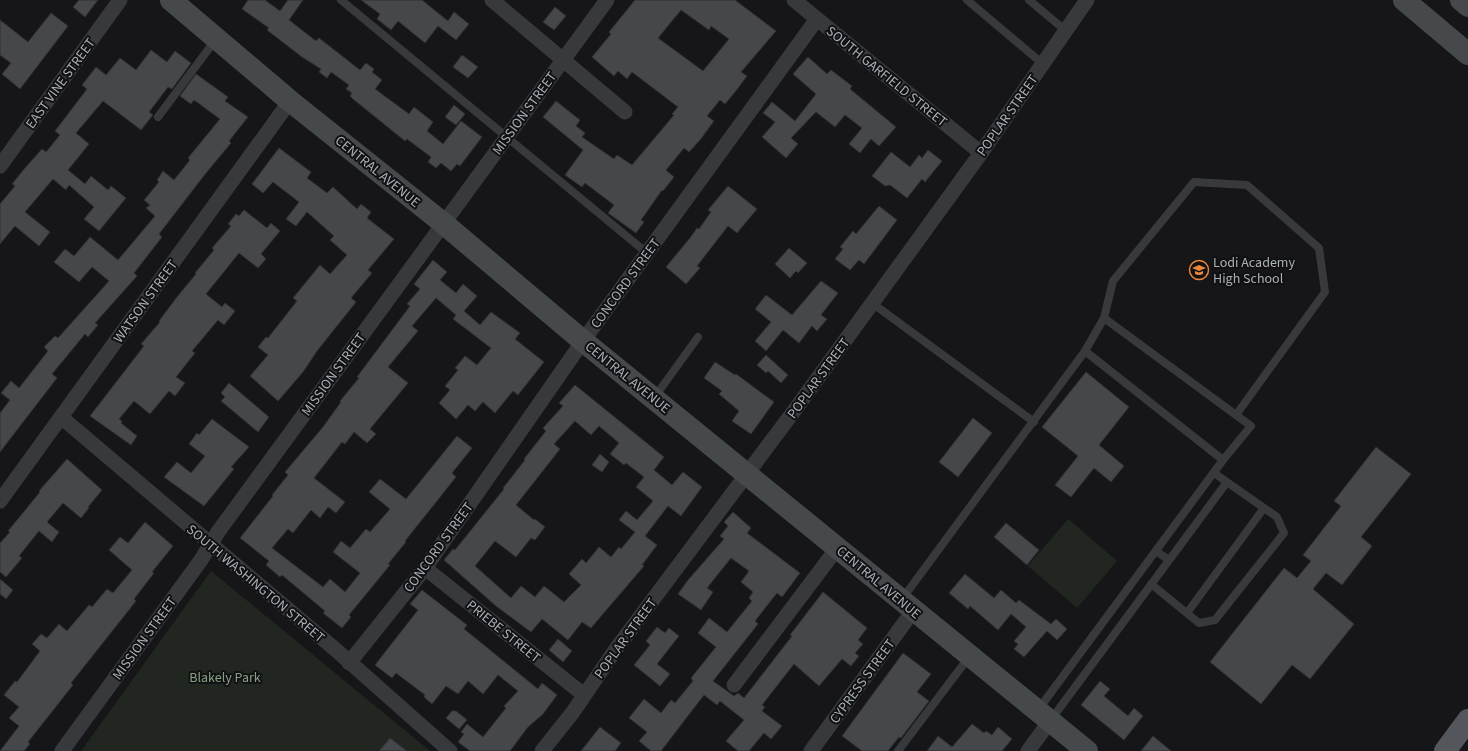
<svg xmlns="http://www.w3.org/2000/svg" width="1468" height="751" viewBox="0 0 1468 751" font-family="'Source Sans 3',sans-serif">
	<style>
		.green { fill: #212720 }
		.building { fill: #45474b; stroke: #303134; fill-rule: evenodd }
		.lines { fill: none; stroke-linecap: round; stroke-linejoin: round }
		.lane { stroke: #37393d; stroke-width: 8 }
		.street { stroke: #37393d; stroke-width: 15 }
		.secondary { stroke: #45494c; stroke-width: 22 }
		.primary { stroke: #53575b; stroke-width: 22 }
		.labels { text-anchor: middle; stroke-width: 4; stroke-linejoin: round; paint-order: stroke }
		.street-label { font-size: 14px; fill: #a8b0b7; stroke: #111113 }
		.poi-label { font-size: 14px; fill: #a8b0b7; stroke: #111113; text-anchor: start }
		.park-label { font-size: 14px; fill: #86a180; stroke: #111113 }
	</style>
	<rect width="100%" height="100%" fill="#161618"/>
	<!-- green -->
	<path class="green" d="M1068 519 1117 561 1077 608 1028 566Z
		M211 571 430 751H81Z"/>
	<!-- building -->
	<path class="building" d="M79 0H98L85 17 73 7Z
		M248 0H265L280 11 288 0H303L289 20 316 41 319 38 360 70 366 63 374 69 372 72 382 80 375 89 409 114 414 107 433 122 427 131 443 144 461 121 482 137 460 166 457 164 451 171 441 163 436 168 428 162 431 157 407 139 405 141 353 99 350 96 352 93 346 89 349 85 331 72 327 78 319 72 321 69 302 57 267 30 269 28 242 9Z
		M361 0H422L448 21 454 12 469 24 456 40 438 26 425 43 398 21 391 30 377 19 380 14Z
		M635 0H735L776 31 741 72 747 76 735 92 725 104 720 100 707 116 714 121 700 140 689 152 684 148 666 170 674 177 663 191 662 190 641 220 644 222 636 233 608 213 614 205 585 183 582 187 565 175 583 150 543 117 556 101 580 120 576 126 585 133 582 137 614 159 617 155 632 165 674 115 672 114 678 107 632 72 627 79 618 71 614 76 592 57 611 34 609 32ZM681 10 709 30 711 26 729 39 703 71 658 38Z
		M555 7 566 16 554 30 543 22Z
		M51 13 68 26 20 89 2 74 11 63 0 55V20L28 42Z
		M151 50 167 62 175 51 191 63 172 89 168 87 149 112 153 115 141 130 103 101 76 133 89 144 68 170 85 184 91 176 108 190 111 186 126 198 99 231 84 219 94 207 69 185 66 190 53 179 25 212 50 232 39 246 15 226 0 244V204L15 186 12 184 25 168 42 149 46 152 60 135 55 131 87 89 82 85 96 67 106 75 120 58 136 70Z
		M462 55 478 67 468 78 453 67Z
		M808 57 827 74 831 70 852 86 850 89 896 127 879 146 871 139 860 153 849 144 862 128 845 115 835 127 816 112 791 138 798 144 786 158 762 137 775 122 763 113 772 102 795 121 816 94 793 74Z
		M196 74 228 97 225 101 248 117 229 141 231 143 206 173 159 234 162 237 134 273 137 276 95 323 98 325 88 337 85 334 52 374 57 378 0 452V413L10 400 1 393 11 381 19 388 48 351 44 347 55 336 58 338 109 281 92 267 79 282 54 262 65 249 74 256 90 237 118 260 155 216 146 208 150 205 144 200 159 182 157 180 163 171 174 180 190 160 188 158 220 119 194 100 191 104 180 96Z
		M454 105 465 114 456 125 445 117Z
		M279 148 311 172 307 178 327 193 333 187 357 209 361 204 371 212 367 218 394 239 368 270 372 273 351 298 356 302 317 351 303 372 278 401 250 376 268 355 258 347 266 337 268 338 297 301 293 298 320 265 330 274 347 255 330 240 334 236 307 212 296 226 286 219 299 202 273 182 263 193 252 184Z
		M928 150 942 161 925 182 922 179 907 198 890 185 885 186 872 176 891 152 910 167 919 155 922 158Z
		M728 186 757 209 737 233 728 226 697 266 700 268 686 284 666 267 690 238 697 228 699 229 711 212 708 210Z
		M879 206 897 220 864 264 859 260 850 270 835 259 843 249 840 247 853 231 856 234Z
		M244 210 267 228 271 223 280 231 261 254 266 259 258 268 239 253 206 294 222 307 225 303 235 311 224 325 218 320 192 351 195 353 176 377 185 383 175 396 169 391 150 414 134 401 119 419 122 421 121 423 137 436 131 445 90 416 144 346 141 344 160 322 159 321 177 297 196 274 195 273 214 250 212 248 231 226 228 224 236 214 239 216Z
		M789 248 807 263 798 273 796 271 790 278 775 264Z
		M433 260 447 272 440 280 456 293 463 284 477 296 464 311 480 325 491 312 520 333 515 339 544 362 518 395 513 391 495 413 483 402 475 411 468 405 456 419 439 403 450 390 445 386 458 370 455 368 465 356 477 365 491 348 453 319 456 315 436 298 412 326 418 331 388 367 408 383 370 429 376 434 367 443 354 432 345 444 342 442 314 478 345 502 336 513 328 507 320 518 311 510 293 533 288 529 272 548 323 587 330 579 345 592 360 573 333 552 341 541 350 548 366 529 370 532 390 509 369 492 380 479 406 499 457 436 472 448 452 473 456 477 405 541 406 542 388 564 390 565 349 615 351 617 342 628 323 613 325 611 282 575 280 577 266 565 269 561 240 538 273 496 272 495 288 475 285 472 323 427 341 402 340 401 359 378 357 377 410 306 407 304 420 289 414 284Z
		M821 281 838 293 821 315 827 319 817 331 812 326 799 343 783 330 766 351 755 341 771 322 755 309 766 295 792 315Z
		M766 355 788 375 781 383 768 371 766 373 757 365Z
		M715 362 735 375 736 374 774 402 751 434 732 421 739 411 719 394 722 391 704 378Z
		M1086 372 1129 407 1099 445 1124 466 1111 482 1094 468 1071 497 1055 485 1078 456 1042 427Z
		M229 383 269 417 258 432 221 401 225 397 221 393Z
		M575 385 664 457 654 470 672 485 683 472 702 487 681 516 668 506 645 536 657 545 642 565 644 566 591 628 582 622 568 640 542 619 531 632 496 606 444 560 453 549 455 550 504 489 503 488 525 460 524 459 546 431 543 428 563 406 559 403ZM575 421 591 435 599 426 619 443 610 454 624 465 626 463 644 477 636 487 653 501 637 520 626 511 619 520 635 532 621 549 619 547 611 557 599 547 586 563 582 559 569 574 581 585 564 602 544 586 535 597 521 586 511 598 475 566 495 541 516 557 531 538 535 540 545 527 535 519 534 520 516 505 560 449 554 444Z
		M973 418 992 433 958 477 939 462Z
		M212 419 249 447 231 467 234 469 204 506 164 477 177 462 191 473 205 456 189 444 197 433 199 435Z
		M1376 447 1411 474 1361 537 1372 546 1342 585 1326 573 1313 589 1354 624 1310 679 1292 665 1261 704 1210 662 1284 568 1297 578 1311 561 1303 555 1341 506 1334 501Z
		M600 454 609 462 602 472 592 465Z
		M67 459 102 490 88 507 89 508 81 518 63 503 47 522 59 532 52 542 39 531 19 556 22 558 6 577 0 572V543L10 532 8 531 40 492 39 491Z
		M733 512 751 528 747 533 800 573 782 597 777 593 755 621 758 624 713 681 734 696 738 693 744 698 792 636 790 635 823 592 867 628 858 640 863 644 855 653 859 656 851 666 842 659 819 686 794 664 762 705 765 707 762 711 782 726 771 739 764 733 749 751H738L726 741 744 720 720 701 717 705 704 695 661 751H651L639 741 647 732 629 718 644 699 661 713 671 700 675 703 693 681 691 678 716 647 698 633 709 618 727 632 752 601 749 598 753 592 741 582 749 571 731 558 707 588 713 592 701 610 678 594 688 580 724 539 720 536 728 526 724 522Z
		M145 522 173 546 152 572 154 573 134 599 136 601 71 683 73 685 28 742 30 744 24 751H0L19 726 9 718 19 707 4 695 15 681 17 682 40 651 32 644 41 634 47 638 59 624 67 631 89 605 92 607 107 589 113 593 132 570 109 550 120 537 128 543Z
		M1006 523 1039 550 1027 565 994 537Z
		M965 574 994 598 1001 590 1016 603 1019 600 1051 624 1056 619 1067 629 1057 640 1047 631 1024 657 1014 649 1018 644 1014 641 1026 627 1011 614 998 630 970 606 968 609 949 593Z
		M0 579 13 590 6 599 0 594Z
		M422 590 467 625 464 629 474 637 538 689 542 683 557 695 543 714 528 727 510 751H470L458 742 464 734 461 732 467 724 483 737 506 708 504 706 518 691 498 675 483 694 468 681 458 694 446 686 432 704 424 697 425 695 396 673 392 678 375 665 418 610 410 604Z
		M657 627 665 633 669 628 679 636 657 664 670 674 660 686 634 665 650 645 646 641Z
		M558 639 572 651 563 662 549 650Z
		M903 653 931 674 917 692 929 701 901 738 899 737 888 751H862L842 736Z
		M1100 681 1110 689 1104 696 1128 716 1134 708 1143 716 1124 740 1081 705Z
		M452 711H456L467 720 459 729 446 718Z
		M972 724 984 733 986 731 992 735 998 727 1012 739 1002 751H927L938 736 952 747Z
		M600 727 621 743 615 751H581Z
		M1153 736 1171 751H1141Z
		M390 738 407 751H379Z"/>
	<g class="lines">
		<!-- lane -->
		<path class="lane" d="M341 0 647 253
			M967 0 1043 64
			M1029 0 1066 31
			M158 117 216 39
			M872 303 1034 422
			M1104 318 1113 281 1194 182 1247 185 1319 248 1325 292 1236 415
			M654 398 698 337
			M1156 551 1169 560
			M1151 584 1199 623 1215 620 1284 533 1277 517 1214 473
			M902 599 1085 351 1223 460
			M1187 613 1264 508
			M1038 710 1223 460 1251 426 1104 318 1085 351
			M1050 721 1227 482
			M898 751 969 657"/>
		<!-- street -->
		<path class="street" d="M492 0 625 112
			M794 0 981 153
			M0 166 120 0
			M61 417 336 650 450 751
			M0 501 290 101
			M425 568 584 695
			M349 663 425 568 583 341 817 19
			M734 685 838 547
			M62 751 201 560 218 532 607 0
			M542 751 573 712 616 649 794 411 981 153 1087 0
			M811 751 913 611
			M1028 751 1050 721"/>
		<!-- secondary -->
		<path class="secondary" d="M171 0 290 101 443 223 583 341 1087 751
			M1404 0 1468 54
			M1461 0 1468 6"/>
		<!-- primary -->
		<path class="primary" d="M1445 751 1468 720"/>
	</g>
	<!-- icons -->
	<defs>
		<symbol id="school-ring" viewBox="-11 -11 22 22"><circle r="9.5" fill="#111113" stroke="#ea863b" stroke-width="1.5"/><path d="M0-5L7-2L0 1L-7-2ZM-4 1L0 2.5L4 1V4Q0 6-4 4Z" fill="#ea863b"/></symbol>
	</defs>
	<g fill-rule="evenodd">
		<use href="#school-ring" x="1188" y="259" width="22" height="22"/>
	</g>
	<g class="labels">
		<!-- street labels -->
		<g class="street-label">
			<text transform="translate(887 76) rotate(39)" y="5">SOUTH GARFIELD STREET</text>
			<text transform="translate(60 83) rotate(-54)" y="5">EAST VINE STREET</text>
			<text transform="translate(524 113) rotate(-54)" y="5">MISSION STREET</text>
			<text transform="translate(1007 115) rotate(-55)" y="5">POPLAR STREET</text>
			<text transform="translate(378 171) rotate(39)" y="5">CENTRAL AVENUE</text>
			<text transform="translate(625 283) rotate(-54)" y="5">CONCORD STREET</text>
			<text transform="translate(145 301) rotate(-54)" y="5">WATSON STREET</text>
			<text transform="translate(333 374) rotate(-54)" y="5">MISSION STREET</text>
			<text transform="translate(628 377) rotate(39)" y="5">CENTRAL AVENUE</text>
			<text transform="translate(818 378) rotate(-54)" y="5">POPLAR STREET</text>
			<text transform="translate(438 547) rotate(-54)" y="5">CONCORD STREET</text>
			<text transform="translate(879 582) rotate(40)" y="5">CENTRAL AVENUE</text>
			<text transform="translate(256 583) rotate(40)" y="5">SOUTH WASHINGTON STREET</text>
			<text transform="translate(504 631) rotate(39)" y="5">PRIEBE STREET</text>
			<text transform="translate(144 638) rotate(-54)" y="5">MISSION STREET</text>
			<text transform="translate(625 638) rotate(-54)" y="5">POPLAR STREET</text>
			<text transform="translate(862 681) rotate(-54)" y="5">CYPRESS STREET</text>
		</g>
		<!-- poi labels -->
		<g class="poi-label">
			<text x="1213" y="267">Lodi Academy<tspan x="1213" dy="16">High School</tspan></text>
		</g>
		<!-- park labels -->
		<g class="park-label">
			<text x="225" y="682">Blakely Park</text>
		</g>
	</g>
</svg>
